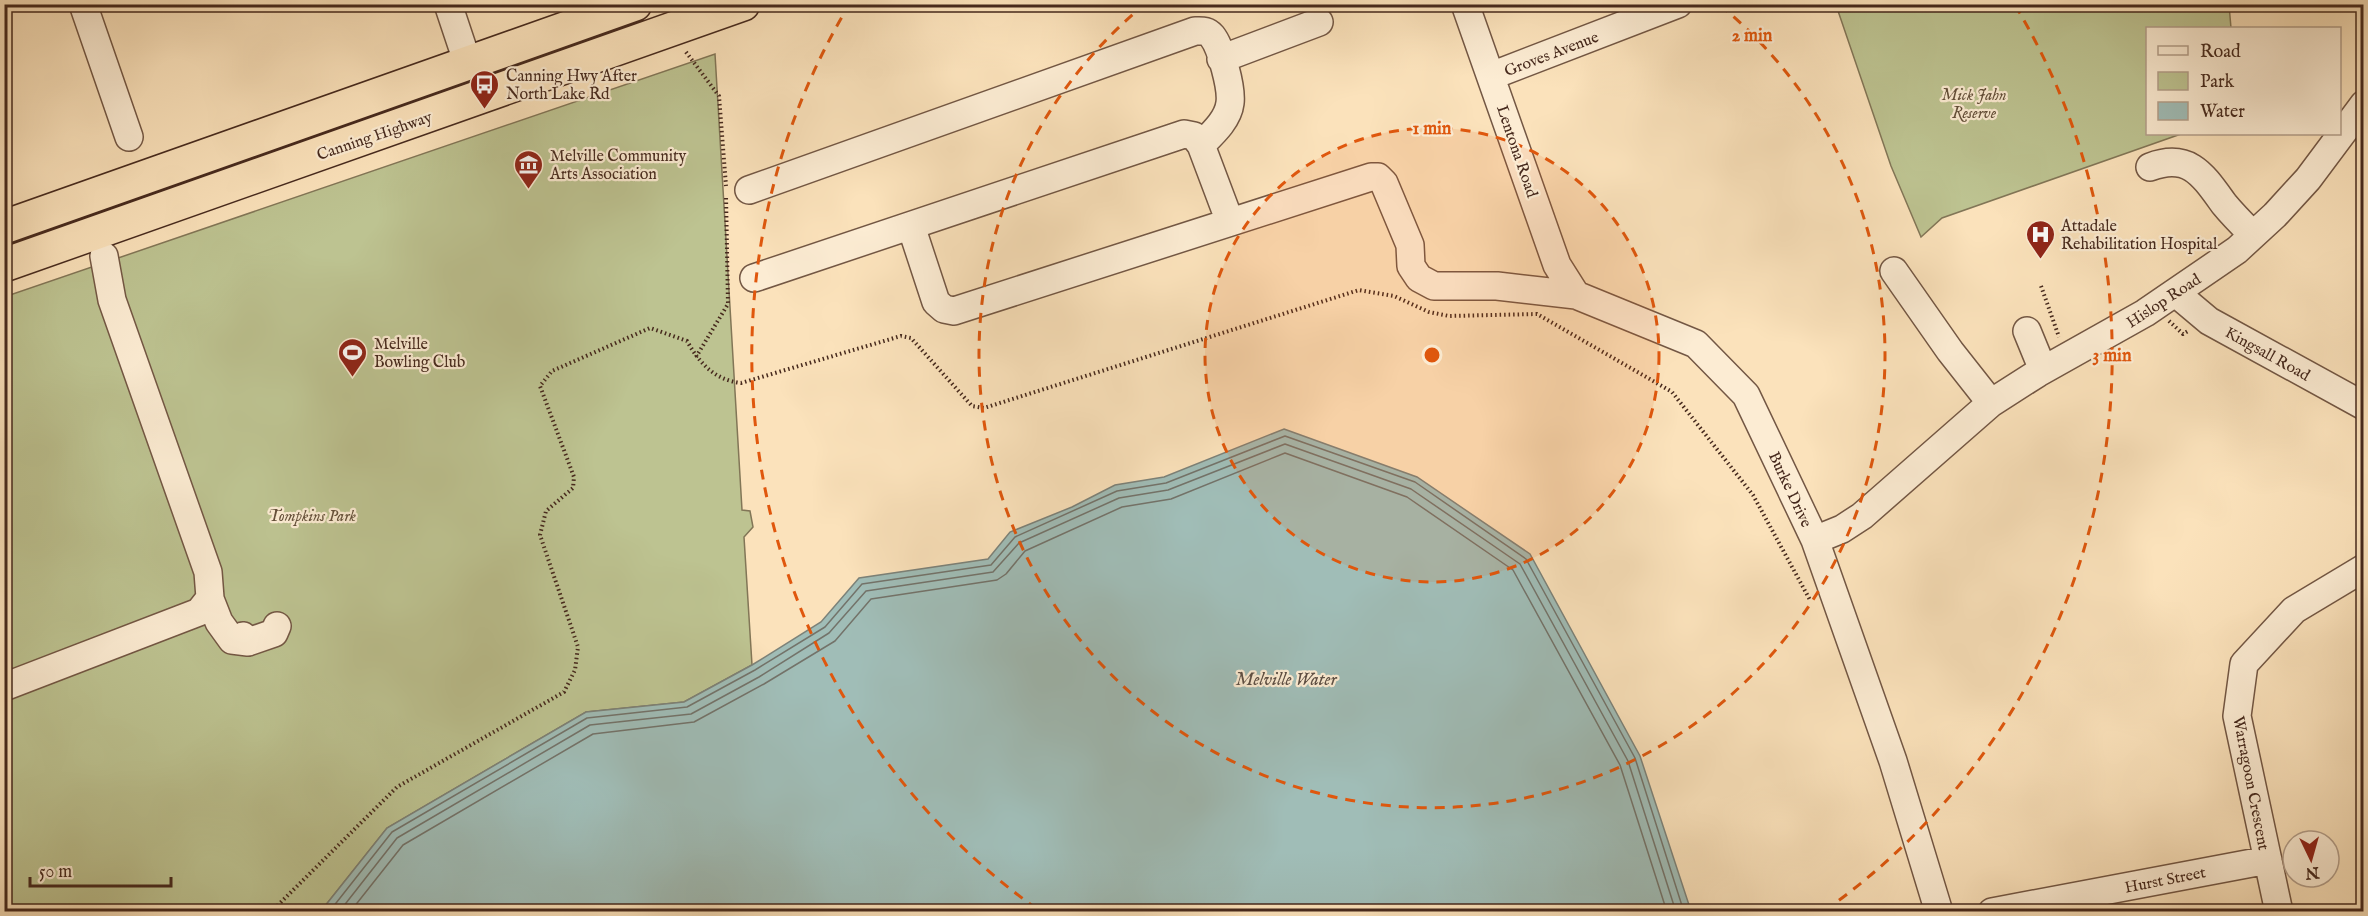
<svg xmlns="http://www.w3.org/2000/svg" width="2368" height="916" viewBox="0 0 2368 916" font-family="'IM FELL English',serif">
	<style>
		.green { fill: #bdc391; stroke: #827657; stroke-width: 1.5 }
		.water { fill: #a0bdb7; stroke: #7c8279; stroke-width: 1.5 }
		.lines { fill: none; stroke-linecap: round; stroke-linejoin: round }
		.shore { stroke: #73736a; stroke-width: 1.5 }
		.minor-casing { stroke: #735744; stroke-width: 30 }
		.highway-casing { stroke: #46291d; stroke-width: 36 }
		.path { stroke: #46291d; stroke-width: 4; stroke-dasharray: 1.5 3; stroke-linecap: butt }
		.minor { stroke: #fcecd3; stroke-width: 27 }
		.highway { stroke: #fbe2bb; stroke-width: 33 }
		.ring { fill: none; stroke: #e0570d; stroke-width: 3; stroke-dasharray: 10 8 }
		.labels { text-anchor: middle; stroke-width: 4.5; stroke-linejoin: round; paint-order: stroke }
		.street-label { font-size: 16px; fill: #46291d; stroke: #fcecd3 }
		.poi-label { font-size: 16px; fill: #46291d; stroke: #fcecd3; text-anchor: start }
		.park-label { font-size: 16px; font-style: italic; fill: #64503a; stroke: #fcecd3 }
		.water-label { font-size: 18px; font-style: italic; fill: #5c4e44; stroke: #fcecd3 }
		.centre { fill: #e0570d; stroke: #fcecd3; stroke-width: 3 }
		.ring-label { font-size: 18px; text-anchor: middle; font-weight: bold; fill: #e0570d; stroke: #fcecd3; stroke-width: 4.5; stroke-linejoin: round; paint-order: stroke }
	</style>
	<rect width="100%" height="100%" fill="#fbe2bb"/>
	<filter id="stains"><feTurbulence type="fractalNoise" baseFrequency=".00333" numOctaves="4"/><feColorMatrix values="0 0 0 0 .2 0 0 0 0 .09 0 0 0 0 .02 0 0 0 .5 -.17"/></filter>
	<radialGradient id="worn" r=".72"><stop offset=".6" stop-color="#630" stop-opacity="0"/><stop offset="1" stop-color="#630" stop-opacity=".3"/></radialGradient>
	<!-- green -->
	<path class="green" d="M1836 5H2229L2231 28H2148V134H2181L1942 218 1921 237 1891 166Z
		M715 54 742 510 750 511 753 527 744 537 752 665 684 702 586 712 387 828 321 911H5L4 297Z"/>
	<!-- water -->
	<path class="water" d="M1284 429 1417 477 1530 554 1640 756 1691 911H321L387 828 586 712 684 702 752 665 821 622 859 578 988 559 1010 532 1072 507 1115 485 1164 477Z"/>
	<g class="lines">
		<!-- shore -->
		<path class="shore" d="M329 912 392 832 587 718 687 707 755 670 825 627 862 584 991 565 1015 537 1117 491 1166 483 1285 436 1415 482 1526 559 1635 758 1684 912
			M339 912 397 838 590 725 691 714 759 677 829 633 866 591 993 572 1019 543 1119 498 1168 490 1285 444 1411 489 1520 564 1628 761 1676 912
			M350 912 403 845 593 734 694 722 764 684 835 641 871 599 997 580 1006 574 1025 551 1122 507 1171 499 1285 453 1407 497 1513 570 1620 765 1667 912"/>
		<defs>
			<path id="minor" d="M83 4 129 137
				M448 4 468 64
				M1465 4 1557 265 1576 295
				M1221 59 1319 22
				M1491 76 1678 4
				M2150 167C2189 152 2203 175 2224 204 2233 215 2243 225 2253 235
				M749 190 1195 31C1202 31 1207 30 1212 36 1221 47 1232 88 1230 103 1228 120 1212 134 1201 145
				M911 226 936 302 944 309 954 311 1371 177H1378L1384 183 1410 245 1411 266 1419 278 1434 286H1497L1576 295 1696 344 1746 395 1815 540 1893 761 1939 912
				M1894 271 1950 351 1991 403
				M754 278 1184 134 1194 136 1201 145 1230 222
				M2179 292 2184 300 2209 321 2364 406
				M2027 331 2043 370
				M1815 540 1842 529 1862 516 1991 403 2038 373 2145 313 2237 250 2275 215 2308 179 2364 104
				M210 599 219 622 232 640 248 642
				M243 636 248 642 274 633 277 626
				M4 687 199 612 210 598 208 572 112 300 104 256
				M1992 912 2268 860
				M2279 912 2237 716 2244 664 2294 610 2364 568"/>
			<path id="highway" d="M4 227 635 4
				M4 265 743 4"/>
		</defs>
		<!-- minor casing -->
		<use href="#minor" class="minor-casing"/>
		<!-- highway casing -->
		<use href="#highway" class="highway-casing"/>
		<!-- path -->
		<path class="path" d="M686 52 719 96 726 186
			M2041 286 2059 337
			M2169 321 2183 334 2188 331
			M696 357 728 304 726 196
			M271 912 397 787 564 692 575 670 578 647 540 535 546 511 573 488 574 477 540 386 552 371 650 328 687 341C700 364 715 380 741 383L901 336 911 338 972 406 984 408 1359 290 1394 296 1429 312 1449 316 1537 314 1672 392 1753 495 1810 600"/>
		<!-- minor -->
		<use href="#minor" class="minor"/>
		<!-- highway -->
		<use href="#highway" class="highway"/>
	</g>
	<!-- distance rings -->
	<circle cx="1432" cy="355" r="227" fill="#e0570d" fill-opacity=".12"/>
	<g class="ring">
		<circle cx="1432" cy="355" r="227"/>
		<path d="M1720 5A453 453 0 1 1 1144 5"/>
		<path d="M1037 909A680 680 0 0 1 849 5M2015 5A680 680 0 0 1 1827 909"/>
	</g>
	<!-- icons -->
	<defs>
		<symbol id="bus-pin" viewBox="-11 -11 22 30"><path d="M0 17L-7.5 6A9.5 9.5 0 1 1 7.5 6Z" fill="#8f2418" stroke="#fcecd3"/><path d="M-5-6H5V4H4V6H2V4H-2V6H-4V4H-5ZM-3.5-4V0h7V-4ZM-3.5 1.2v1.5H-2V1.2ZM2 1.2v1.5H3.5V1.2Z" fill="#fff"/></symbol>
		<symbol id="museum-pin" viewBox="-11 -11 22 30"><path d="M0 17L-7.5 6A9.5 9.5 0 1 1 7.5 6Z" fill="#8f2418" stroke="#fcecd3"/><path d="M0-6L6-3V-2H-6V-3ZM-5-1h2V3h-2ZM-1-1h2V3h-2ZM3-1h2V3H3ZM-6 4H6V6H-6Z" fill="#fff"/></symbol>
		<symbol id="hospital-pin" viewBox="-11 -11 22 30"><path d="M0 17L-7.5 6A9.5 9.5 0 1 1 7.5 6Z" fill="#8f2418" stroke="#fcecd3"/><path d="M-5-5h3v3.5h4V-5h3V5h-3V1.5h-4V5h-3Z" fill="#fff"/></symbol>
		<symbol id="stadium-pin" viewBox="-11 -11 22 30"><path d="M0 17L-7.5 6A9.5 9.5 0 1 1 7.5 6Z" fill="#8f2418" stroke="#fcecd3"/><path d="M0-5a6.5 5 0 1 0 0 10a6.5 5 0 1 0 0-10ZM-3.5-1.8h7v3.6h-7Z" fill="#fff"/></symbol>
	</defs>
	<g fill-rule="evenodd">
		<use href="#bus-pin" x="468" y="68" width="33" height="45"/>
		<use href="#museum-pin" x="512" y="148" width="33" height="45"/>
		<use href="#hospital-pin" x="2024" y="218" width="33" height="45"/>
		<use href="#stadium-pin" x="336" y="336" width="33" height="45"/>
	</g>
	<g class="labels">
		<!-- street labels -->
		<g class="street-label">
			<text transform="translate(1551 53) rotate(-21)" y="6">Groves Avenue</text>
			<text transform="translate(374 135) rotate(-19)" y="6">Canning Highway</text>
			<text transform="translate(1518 151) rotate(71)" y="6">Lentona Road</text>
			<text transform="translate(2163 300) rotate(-33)" y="6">Hislop Road</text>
			<text transform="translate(2268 353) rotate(29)" y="6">Kingsall Road</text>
			<text transform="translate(1791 489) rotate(65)" y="6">Burke Drive</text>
			<text transform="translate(2252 783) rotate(79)" y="6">Warragoon Crescent</text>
			<text transform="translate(2165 879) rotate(-11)" y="6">Hurst Street</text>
		</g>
		<!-- poi labels -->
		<g class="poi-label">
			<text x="506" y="81">Canning Hwy After<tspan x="506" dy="18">North Lake Rd</tspan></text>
			<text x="550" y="161">Melville Community<tspan x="550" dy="18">Arts Association</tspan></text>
			<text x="2061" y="231">Attadale<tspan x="2061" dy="18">Rehabilitation Hospital</tspan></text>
			<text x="374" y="349">Melville<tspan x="374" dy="18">Bowling Club</tspan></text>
		</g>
		<!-- park labels -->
		<g class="park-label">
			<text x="1974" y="100">Mick Jahn<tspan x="1974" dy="18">Reserve</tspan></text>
			<text x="312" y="521">Tompkins Park</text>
		</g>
		<!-- water labels -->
		<g class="water-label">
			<text x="1286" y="685">Melville Water</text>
		</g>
	</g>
	<circle cx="1432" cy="355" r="9" class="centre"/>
	<g class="ring-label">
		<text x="1752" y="41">2 min</text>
		<text x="1432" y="134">1 min</text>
		<text x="2112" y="361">3 min</text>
	</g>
	<!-- margin -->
	<rect width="2368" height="916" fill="none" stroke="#fbe2bb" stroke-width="24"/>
	<rect x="6" y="6" width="2356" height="904" fill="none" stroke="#46291d" stroke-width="3"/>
	<rect x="12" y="12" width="2344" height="892" fill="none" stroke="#46291d" stroke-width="1.5"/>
	<!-- legend -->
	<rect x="2146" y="27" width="195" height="108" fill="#fcecd3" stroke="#b39e8a" stroke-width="1.5"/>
	<rect x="2158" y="46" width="30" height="9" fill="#fcecd3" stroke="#b39e8a" stroke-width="1.5"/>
	<text x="2200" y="57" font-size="18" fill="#46291d">Road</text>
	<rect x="2158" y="72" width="30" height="18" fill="#bdc391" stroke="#b39e8a" stroke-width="1.5"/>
	<text x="2200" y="87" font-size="18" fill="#46291d">Park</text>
	<rect x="2158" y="102" width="30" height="18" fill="#a0bdb7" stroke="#b39e8a" stroke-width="1.5"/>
	<text x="2200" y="117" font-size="18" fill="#46291d">Water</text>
	<!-- north arrow -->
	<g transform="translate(2311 859) rotate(175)"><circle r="28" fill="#fcecd3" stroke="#b39e8a" stroke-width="1.5"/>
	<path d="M0-4.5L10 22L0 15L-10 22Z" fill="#8f2418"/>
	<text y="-9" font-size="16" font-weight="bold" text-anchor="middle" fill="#46291d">N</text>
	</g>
	<!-- scale -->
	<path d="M30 877v9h141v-9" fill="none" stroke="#46291d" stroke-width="3"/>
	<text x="39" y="877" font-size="18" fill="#46291d" stroke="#fcecd3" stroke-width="4.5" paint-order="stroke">50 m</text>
	<rect width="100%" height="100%" filter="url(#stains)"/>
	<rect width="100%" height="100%" fill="url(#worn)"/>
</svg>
